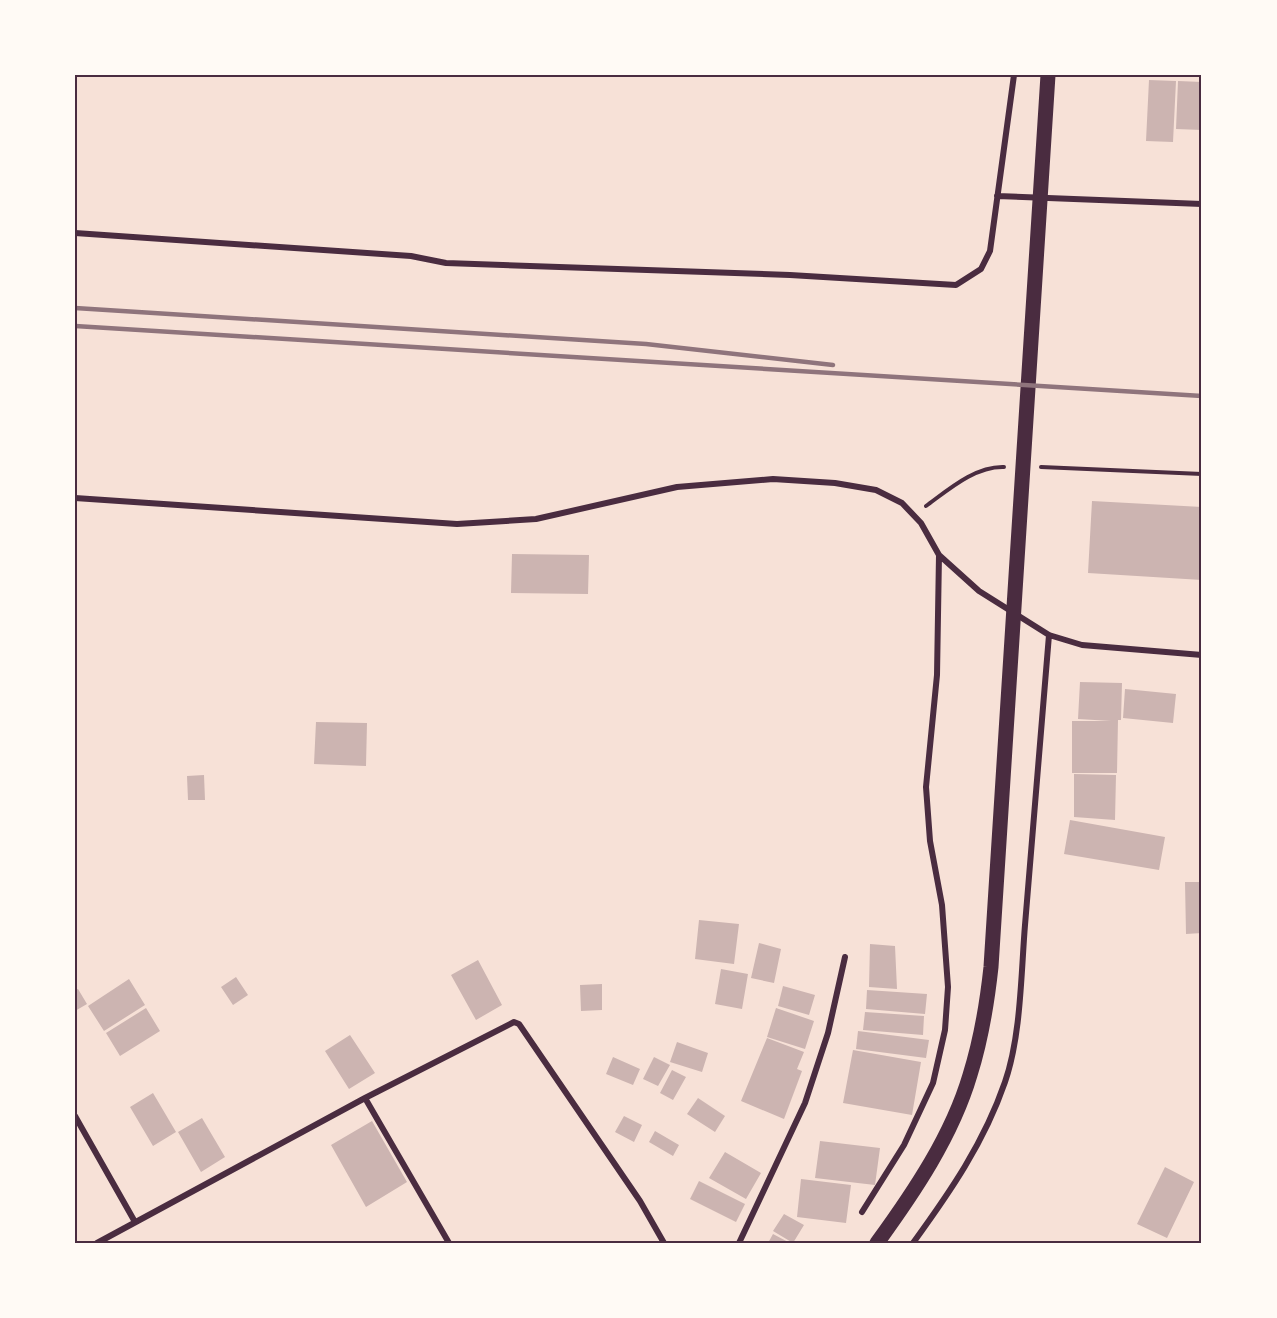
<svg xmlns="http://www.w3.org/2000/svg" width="1277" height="1318" viewBox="0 0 1277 1318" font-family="'Public Sans',sans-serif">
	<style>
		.building { fill: #ccb4b1 }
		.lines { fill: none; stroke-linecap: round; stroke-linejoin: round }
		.path { stroke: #4a2c40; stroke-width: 4 }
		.minor { stroke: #4a2c40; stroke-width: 6 }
		.primary { stroke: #4a2c40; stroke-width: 15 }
		.rail { stroke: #8f747c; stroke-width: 4.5 }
		.neatline { fill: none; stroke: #4a2c40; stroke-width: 2 }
	</style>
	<rect width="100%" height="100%" fill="#f7e1d7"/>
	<!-- building -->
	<path class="building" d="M1149 80 1176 81 1173 142 1146 141Z
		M1178 81 1202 82V130L1176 129Z
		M1092 501 1202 507V580L1088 573Z
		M512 554 589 555 588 594 511 593Z
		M1080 682 1122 683 1121 720H1118L1117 773H1072V721H1111L1078 719Z
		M1125 689 1176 694 1173 723 1123 718Z
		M316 722 367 723 366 766 314 764Z
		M1074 774 1116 775 1115 820 1074 817Z
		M204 775 205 800H188L187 776Z
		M1070 820 1165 837 1159 870 1064 854Z
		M1185 882H1202V933L1186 934Z
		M699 920 739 924 734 964 695 959Z
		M759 943 781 949 774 983 751 978Z
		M870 944 895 946 897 989 869 987Z
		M478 960 502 1005 476 1020 451 975Z
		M721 969 748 974 742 1009 715 1004Z
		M236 977 248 995 233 1005 221 987Z
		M129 979 145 1005 104 1031 88 1006Z
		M602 984V1010L581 1011 580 985Z
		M783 986 815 995 809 1015 778 1006Z
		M78 989 87 1004 75 1011V990Z
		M867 990 927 994 925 1014 866 1009Z
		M146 1008 160 1031 120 1056 106 1033Z
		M776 1008 814 1021 805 1049 767 1037Z
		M865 1012 924 1016 923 1035 863 1030Z
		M858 1031 929 1040 926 1058 856 1049Z
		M350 1035 375 1073 349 1089 325 1051Z
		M767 1038 804 1052 797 1069 802 1071 784 1119 741 1101Z
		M677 1042 708 1053 702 1072 670 1062Z
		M853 1050 921 1062 912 1115 843 1103Z
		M613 1057 640 1069 633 1085 606 1074Z
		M654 1057 670 1065 658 1086 643 1079Z
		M672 1070 686 1077 673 1100 660 1093Z
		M153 1093 176 1132 153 1146 130 1107Z
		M698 1098 725 1116 715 1132 687 1114Z
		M624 1116 642 1125 634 1142 615 1132Z
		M202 1118 225 1157 201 1172 178 1132Z
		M372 1121 407 1182 366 1207 331 1145Z
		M655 1131 679 1145 673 1156 649 1142Z
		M820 1141 880 1148 875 1185 815 1178Z
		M725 1152 761 1173 746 1199 709 1178Z
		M1165 1167 1194 1182 1167 1238 1137 1224Z
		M801 1179 851 1185 846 1223 797 1217Z
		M699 1181 745 1204 736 1222 690 1199Z
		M784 1214 804 1225 793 1243 773 1231Z
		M773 1234 790 1243H768Z"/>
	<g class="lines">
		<!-- path -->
		<path class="path" d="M1041 467 1202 474
			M926 506C948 490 975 466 1004 467"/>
		<!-- minor -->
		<path class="minor" d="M997 196 1202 204
			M75 233 411 256 446 263 790 275 956 285 981 269 990 251 1014 75
			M75 498 457 524 536 519 677 487 773 479 835 483 876 490 902 503 921 523 939 555 979 591 1049 635 1082 645 1202 655
			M365 1098 449 1243
			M75 1116 135 1222
			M862 1212 904 1145 933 1083 945 1030 948 987 942 905 930 841 926 787 937 675 939 555
			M97 1243 365 1098 514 1022 519 1024 640 1201 664 1243
			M739 1243 805 1103 828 1033 845 957
			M913 1243C950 1192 984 1143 1005 1082 1021 1036 1021 974 1025 925 1033 828 1041 732 1049 635"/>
		<!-- primary -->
		<path class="primary" d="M877 1243C914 1192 952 1136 970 1075 981 1040 987 1004 991 967L1048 75"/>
		<!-- rail -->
		<path class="rail" d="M75 308 646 344 833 365
			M75 326 1202 396"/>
	</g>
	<!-- border -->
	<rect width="1277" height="1318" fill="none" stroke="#fffaf5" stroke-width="153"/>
	<rect x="76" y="76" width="1124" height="1166" class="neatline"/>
</svg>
